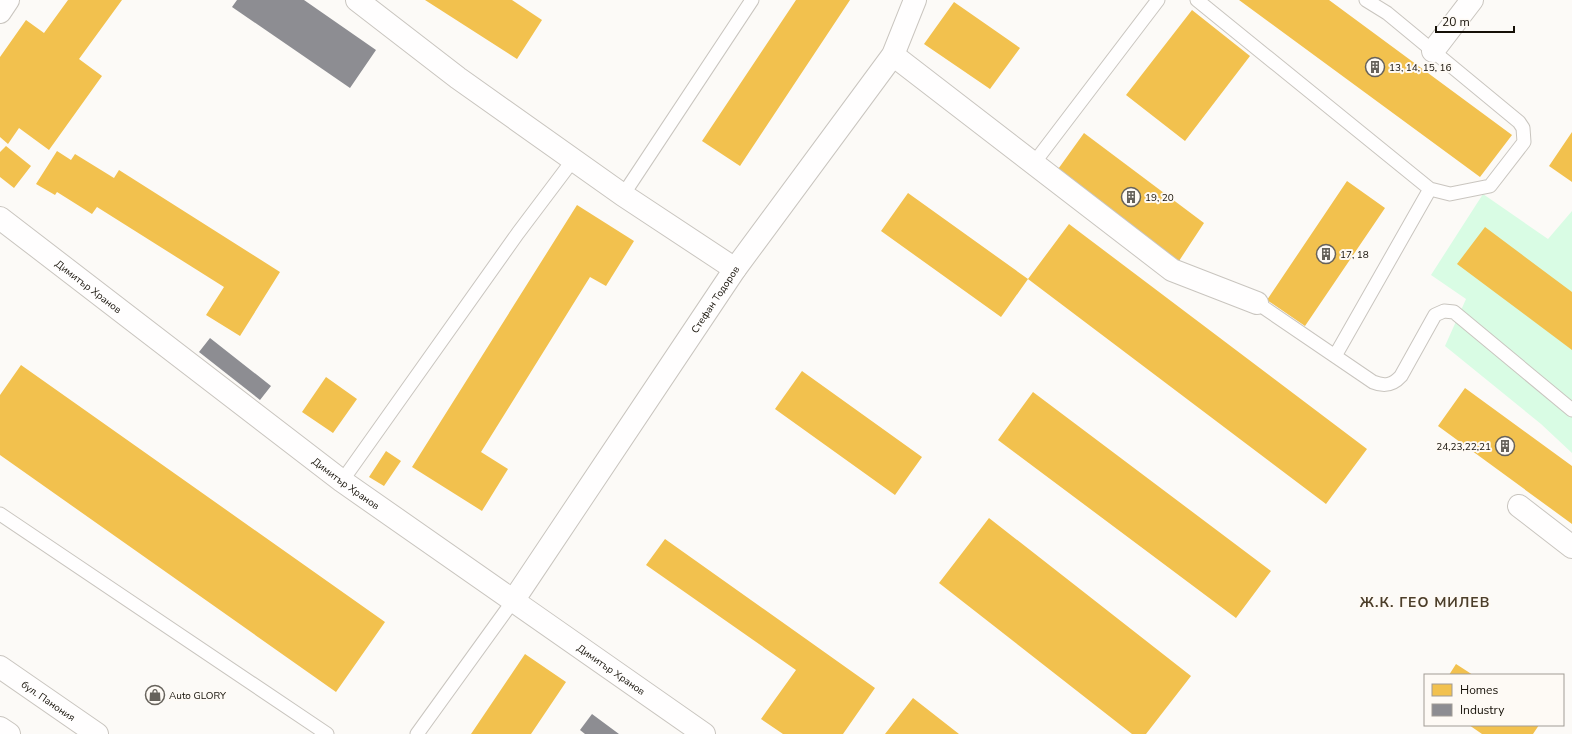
<svg xmlns="http://www.w3.org/2000/svg" width="1572" height="734" viewBox="0 0 1572 734" font-family="'Nunito Sans',sans-serif">
	<style>
		.green { fill: #d9fce4 }
		.homes { fill: #f2c14e }
		.industry { fill: #8d8d92 }
		.lines { fill: none; stroke-linecap: round; stroke-linejoin: round }
		.service-casing { stroke: #c9c5bf; stroke-width: 15 }
		.minor-casing { stroke: #c9c5bf; stroke-width: 24 }
		.primary-casing { stroke: #c9c5bf; stroke-width: 24 }
		.service { stroke: #fffefe; stroke-width: 13 }
		.minor { stroke: #fffefe; stroke-width: 22 }
		.primary { stroke: #fffefe; stroke-width: 22 }
		.labels { text-anchor: middle; stroke-width: 4; stroke-linejoin: round; paint-order: stroke }
		.poi-label { font-size: 10px; fill: #151007; stroke: #fefaf5; text-anchor: start }
		.street-label { font-size: 10px; fill: #151007; stroke: #fefaf5 }
		.district-label { font-size: 14px; font-weight: bold; letter-spacing: 1px; fill: #4c3e2a; stroke: #fefaf5 }
	</style>
	<rect width="100%" height="100%" fill="#fcfaf7"/>
	<!-- green -->
	<path class="green" d="M1483 194 1548 239 1572 211V453L1541 424 1445 346 1466 299 1431 275Z"/>
	<!-- homes -->
	<path class="homes" d="M68 0H122L79 59 102 76 49 150 19 128 8 144 0 137V57L26 20 44 33Z
		M425 0H512L542 20 517 59Z
		M796 0H850L740 166 702 141Z
		M1239 0H1329L1512 135 1480 177Z
		M954 2 1020 48 990 89 924 44Z
		M1192 10 1250 56 1185 141 1126 95Z
		M1572 132V182L1549 166Z
		M1084 133 1204 223 1179 261 1056 172Z
		M6 146 31 166 14 188 0 177V152Z
		M57 151 71 160 75 154 114 178 119 170 280 272 240 336 206 315 224 287 97 207 92 214 57 192 55 195 36 184Z
		M1347 181 1385 208 1305 326 1267 300Z
		M908 193 1028 279 1001 317 881 231Z
		M577 205 634 241 606 286 590 277 481 452 508 469 482 511 412 467Z
		M1069 224 1367 449 1326 504 1028 279Z
		M1485 227 1572 292V350L1457 264Z
		M21 365 385 622 336 692 0 455V395Z
		M802 371 922 457 895 495 775 409Z
		M326 377 357 399 333 433 302 412Z
		M1465 388 1572 466V524L1438 426Z
		M1033 392 1271 571 1236 618 998 440Z
		M386 451 401 461 384 486 369 477Z
		M989 518 1191 676 1146 734H1132L939 583Z
		M665 539 875 688 843 734H783L761 719 796 670 646 565Z
		M525 654 566 682 531 734H471Z
		M1456 664 1473 675H1449Z
		M913 698 959 734H885Z
		M1469 725H1539L1533 734H1482Z"/>
	<!-- industry -->
	<path class="industry" d="M237 0H304L376 50 350 88 232 7Z
		M210 338 271 386 260 400 199 352Z
		M592 714 619 734H585L580 730Z"/>
	<g class="lines">
		<defs>
			<path id="service" d="M1197 0 1430 189 1335 356
				M1366 0 1387 13 1519 122 1523 128 1524 142 1490 186 1450 194 1430 189
				M1034 163 1158 0
				M623 195 752 0
				M1257 303 1373 382C1385 387 1393 385 1401 376L1435 315 1444 311 1454 312 1572 410
				M342 481 518 233 573 160
				M0 514 327 734
				M417 734 513 601"/>
			<g id="minor">
				<path d="M357 0 458 78 623 195 735 269"/>
				<path d="M0 12 8 0"/>
				<path d="M1433 51 1472 0"/>
				<path d="M893 55 1172 270 1257 303"/>
				<path id="s1" d="M0 218 342 481 704 734"/>
				<path d="M1519 506 1572 547"/>
				<path id="s2" d="M513 601 735 269 893 55 915 0"/>
			</g>
			<g id="primary">
				<path id="s3" d="M0 667 97 734"/>
				<path d="M0 728 9 734"/>
			</g>
		</defs>
		<!-- service casing -->
		<use href="#service" class="service-casing"/>
		<!-- minor casing -->
		<use href="#minor" class="minor-casing"/>
		<!-- primary casing -->
		<use href="#primary" class="primary-casing"/>
		<!-- service -->
		<use href="#service" class="service"/>
		<!-- minor -->
		<use href="#minor" class="minor"/>
		<!-- primary -->
		<use href="#primary" class="primary"/>
	</g>
	<!-- icons -->
	<defs>
		<symbol id="building-ring" viewBox="-11 -11 22 22"><circle r="9.5" fill="#fefaf5" stroke="#66625b" stroke-width="1.5"/><path d="M-4-6H4V6H1V3H-1V6H-4ZM-2.5-4.3h1.7v1.8h-1.7ZM.8-4.3h1.7v1.8H.8ZM-2.5-1h1.7V.8h-1.7ZM.8-1h1.7V.8H.8Z" fill="#66625b"/></symbol>
		<symbol id="shop-ring" viewBox="-11 -11 22 22"><circle r="9.5" fill="#fefaf5" stroke="#66625b" stroke-width="1.5"/><path d="M-5-2.5h2.3a2.7 3.5 0 0 1 5.4 0H5L5.5 6h-11ZM-1.5-2.5h3a1.5 2.3 0 0 0-3 0Z" fill="#66625b"/></symbol>
	</defs>
	<g fill-rule="evenodd">
		<use href="#building-ring" x="1364" y="56" width="22" height="22"/>
		<use href="#building-ring" x="1120" y="186" width="22" height="22"/>
		<use href="#building-ring" x="1315" y="243" width="22" height="22"/>
		<use href="#building-ring" x="1494" y="435" width="22" height="22"/>
		<use href="#shop-ring" x="144" y="684" width="22" height="22"/>
	</g>
	<g class="labels">
		<!-- poi labels -->
		<g class="poi-label">
			<text x="1389" y="71">13, 14, 15, 16</text>
			<text x="1145" y="201">19, 20</text>
			<text x="1340" y="258">17, 18</text>
			<text x="1491" y="450" text-anchor="end">24,23,22,21</text>
			<text x="169" y="699">Auto GLORY</text>
		</g>
		<!-- street labels -->
		<g class="street-label">
			<text dy="4" stroke="none"><textPath href="#s1" startOffset="112">Димитър Хранов</textPath></text>
			<text dy="4" stroke="none"><textPath href="#s2" startOffset="363">Стефан Тодоров</textPath></text>
			<text dy="4" stroke="none"><textPath href="#s1" startOffset="436">Димитър Хранов</textPath></text>
			<text dy="4" stroke="none"><textPath href="#s1" startOffset="760">Димитър Хранов</textPath></text>
			<text dy="4" stroke="none"><textPath href="#s3" startOffset="59">бул. Панония</textPath></text>
		</g>
		<!-- district labels -->
		<g class="district-label">
			<text x="1425" y="607">Ж.К. ГЕО МИЛЕВ</text>
		</g>
	</g>
	<!-- legend -->
	<rect x="1424" y="674" width="140" height="52" fill="#fefaf5" stroke="#a19c96"/>
	<rect x="1432" y="684" width="20" height="12" fill="#f2c14e" stroke="#a19c96"/>
	<text x="1460" y="694" font-size="12" fill="#151007">Homes</text>
	<rect x="1432" y="704" width="20" height="12" fill="#8d8d92" stroke="#a19c96"/>
	<text x="1460" y="714" font-size="12" fill="#151007">Industry</text>
	<!-- scale -->
	<path d="M1436 26v6h78v-6" fill="none" stroke="#151007" stroke-width="2"/>
	<text x="1442" y="26" font-size="12" fill="#151007" stroke="#fefaf5" stroke-width="3" paint-order="stroke">20 m</text>
</svg>
